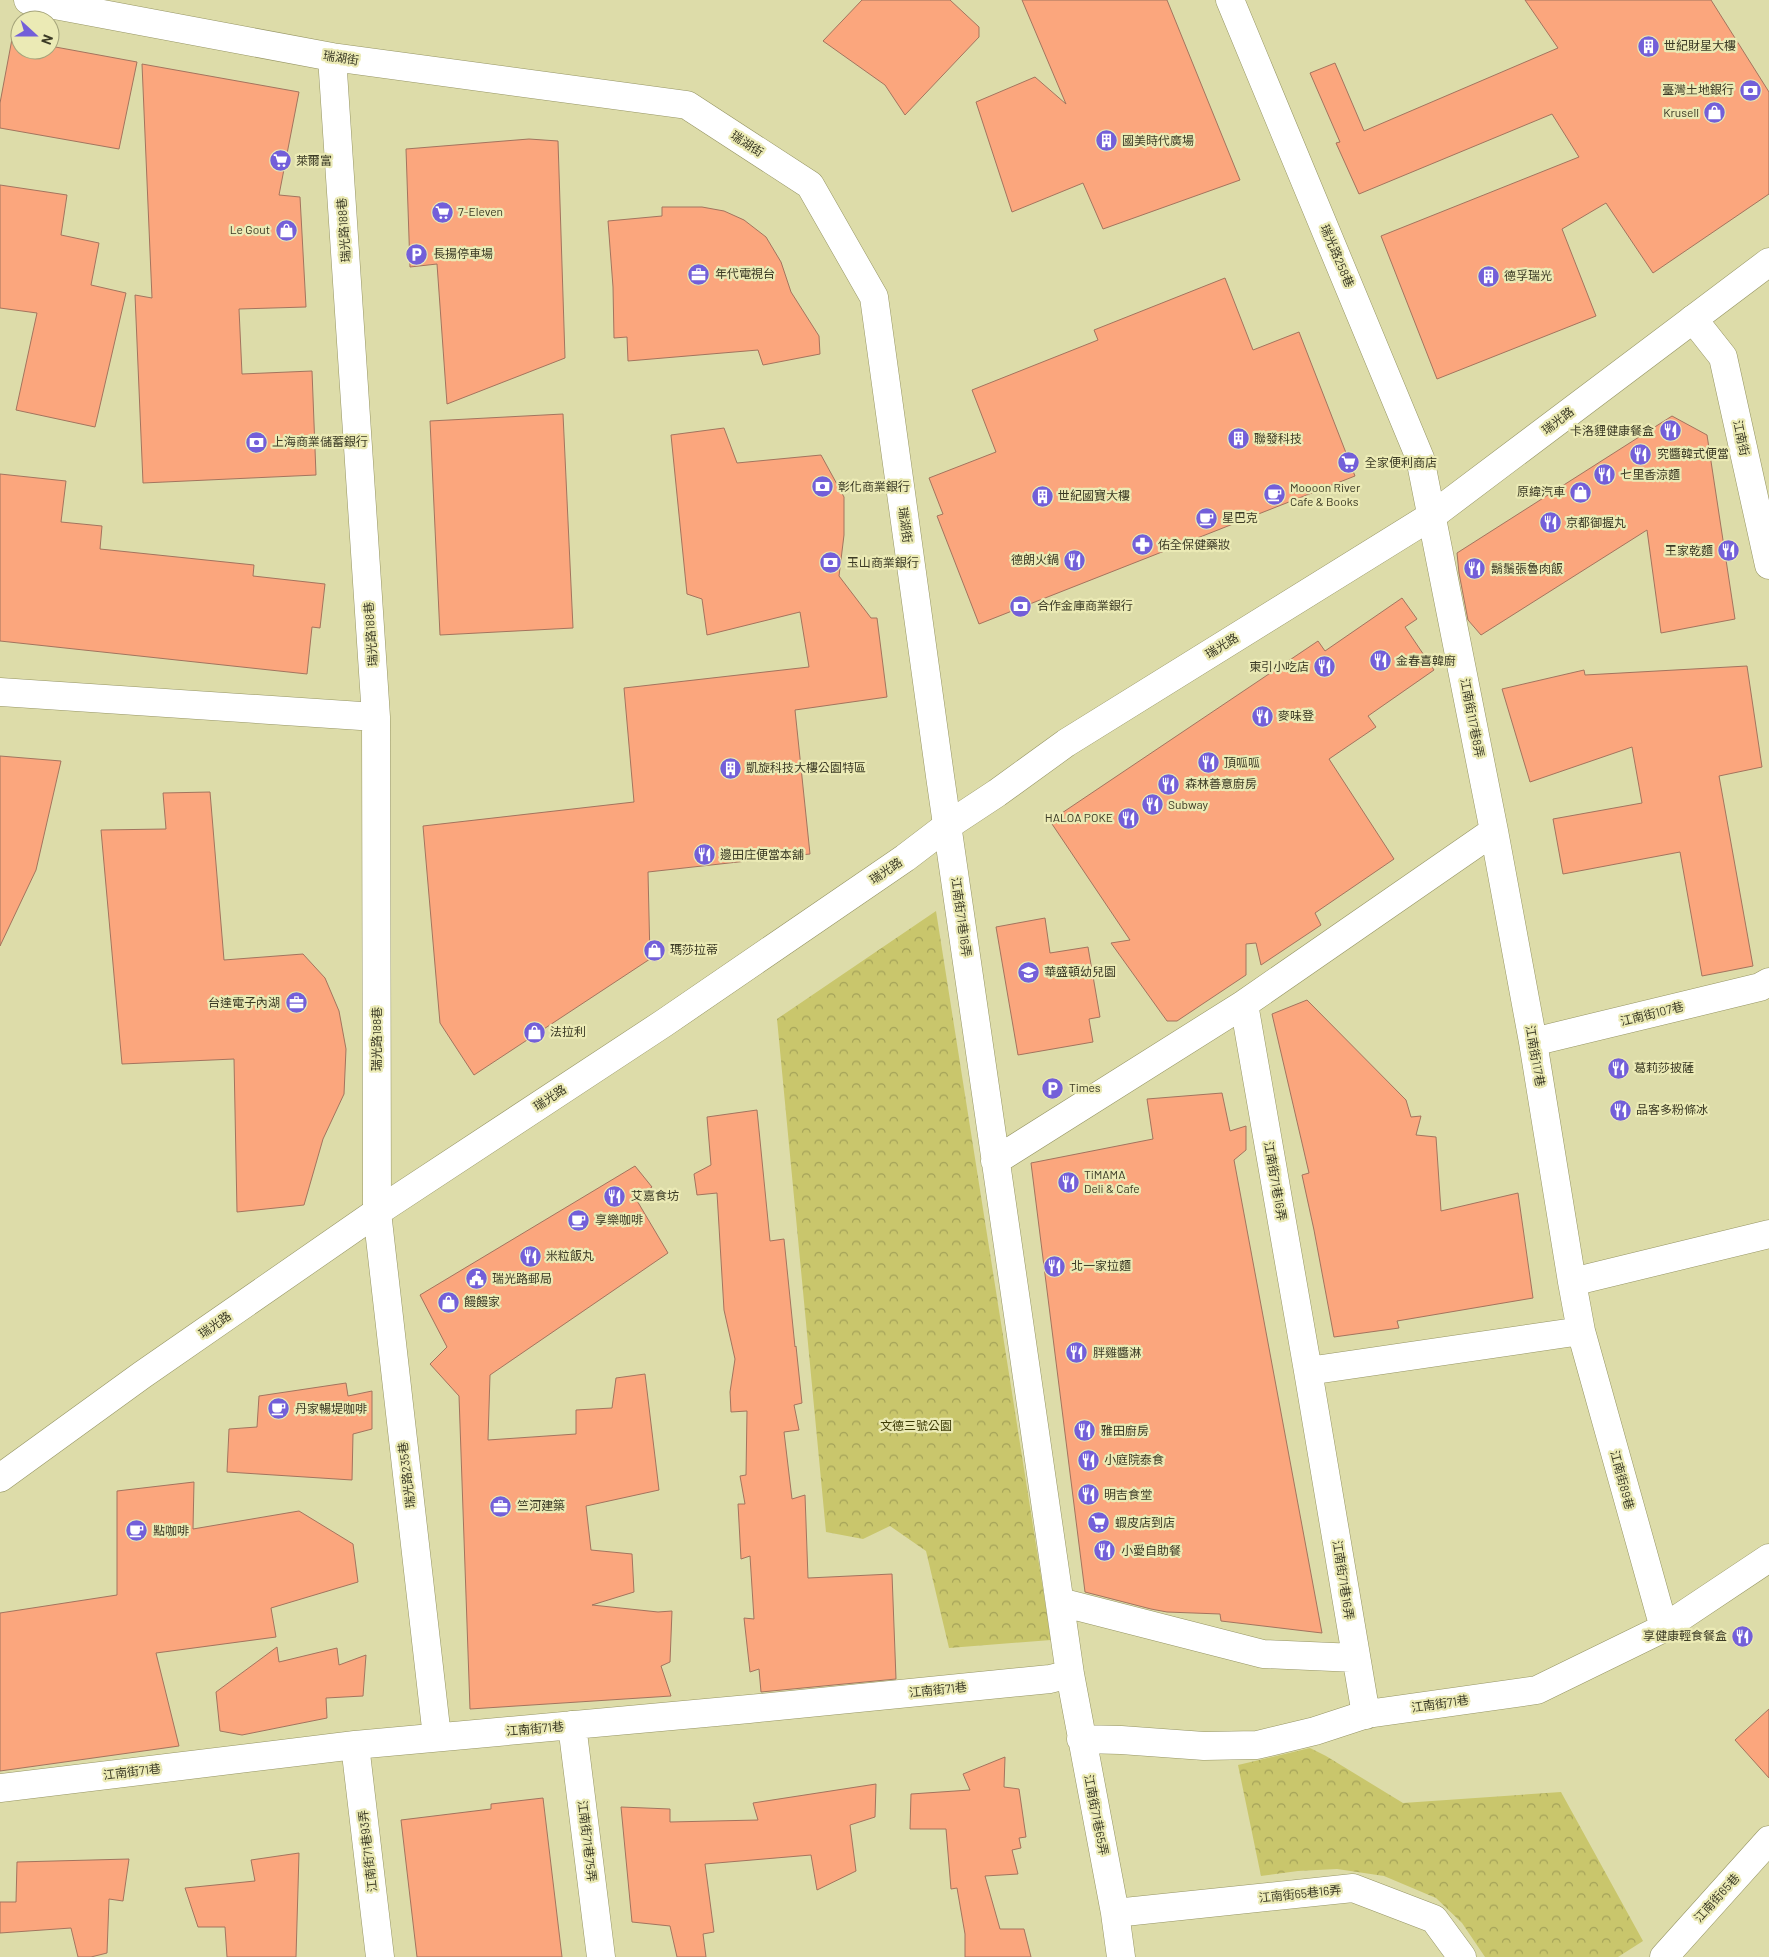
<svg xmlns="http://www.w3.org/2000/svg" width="1769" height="1957" viewBox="0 0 1769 1957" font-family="Barlow,'Noto Sans TC',sans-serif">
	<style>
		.forest { fill: url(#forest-crowns) }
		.building { fill: #fba67d; stroke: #a3745e }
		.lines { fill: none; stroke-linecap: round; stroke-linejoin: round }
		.minor-casing { stroke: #969564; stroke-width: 29 }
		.tertiary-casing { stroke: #969564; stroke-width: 29 }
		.minor { stroke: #fff; stroke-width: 28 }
		.tertiary { stroke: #fff; stroke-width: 28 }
		.labels { text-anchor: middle; stroke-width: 4.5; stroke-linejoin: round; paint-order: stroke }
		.poi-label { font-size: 12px; fill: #3b3a25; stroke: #ebeab5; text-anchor: start }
		.street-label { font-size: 12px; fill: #3b3a25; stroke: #ebeab5 }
		.park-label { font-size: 12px; fill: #3c3a04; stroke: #ebeab5 }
	</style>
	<defs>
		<pattern id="forest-crowns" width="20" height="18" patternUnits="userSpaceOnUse" patternTransform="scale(1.25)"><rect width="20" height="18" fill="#c9c66c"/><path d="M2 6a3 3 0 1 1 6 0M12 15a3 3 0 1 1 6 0" fill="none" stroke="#a4a259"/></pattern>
	</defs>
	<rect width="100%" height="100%" fill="#dddca9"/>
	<!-- forest -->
	<path class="forest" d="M936 911 1051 1640 949 1648 926 1551 890 1526 863 1539 826 1532 777 1019Z
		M1310 1748 1326 1756 1403 1803 1561 1792 1643 1941 1618 1957H1485L1462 1923 1436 1898 1384 1876 1337 1869 1298 1871 1261 1876 1238 1765Z"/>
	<!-- building -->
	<path class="building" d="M862 0H950L979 27V37L905 115 885 85 823 41Z
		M1022 0H1167L1240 180 1103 229 1083 183 1012 212 976 102 1035 77 1066 104Z
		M1525 0H1711L1769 92V194L1653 273 1606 203 1562 229 1596 316 1437 379 1381 236 1579 157 1552 114 1359 194 1336 143 1340 142 1310 73 1335 63 1364 131 1558 48Z
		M12 39 20 40V50H50V46L137 62 119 149 0 128V103Z
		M142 64 299 92 279 195 300 197 306 307 239 309 242 374 312 371 316 475 143 483 135 295 152 298Z
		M529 139 558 141 565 358 447 404 437 264 410 267 406 149Z
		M0 185 67 195 61 235 99 243 91 285 126 293 95 427 16 410 37 313 0 308Z
		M662 207H702L724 211 744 220 766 237 781 262 791 292 819 336 820 354 763 365 758 350 628 361 627 337 614 338 613 287 608 221 662 216Z
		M1225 278 1253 350 1299 332 1355 476 979 624 937 516 943 514 929 478 996 452 972 390 1098 340 1094 330Z
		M563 414 573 628 440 635 430 421Z
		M1672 416 1707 435 1735 619 1661 633 1647 530 1481 635 1468 620 1459 573 1457 553Z
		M724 428 737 463 821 455 844 497V535L839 576 871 618H877L887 697 795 710 810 854 648 872 650 959 474 1075 440 1023 423 826 634 802 624 688 809 667 800 612 707 635 702 599 687 594 671 435Z
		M0 474 66 481 61 522 102 526 100 549 254 565 253 576 325 584 320 628 312 627 307 674 0 641Z
		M1402 598 1417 619 1405 627 1434 670 1368 716 1376 727 1329 759 1394 859 1315 913 1321 925 1261 965 1256 943 1246 944V975L1177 1021H1167L1111 943 1130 940 1050 821 1318 641 1325 651Z
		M1747 666 1762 767 1719 776 1753 966 1702 976 1680 852 1563 874 1553 819 1642 803 1632 747 1530 782 1502 689 1584 670 1585 675Z
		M0 756 61 761 36 870 0 946Z
		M210 792 224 960 303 954 325 978 339 1011 346 1049 344 1094 323 1139 304 1205 237 1212 234 1059 122 1064 101 830 166 829 163 793Z
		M1045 918 1050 953 1088 947 1100 1017 1089 1019 1093 1042 1018 1055 996 927Z
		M1307 1000 1406 1100 1411 1117 1421 1116 1416 1135 1436 1137 1441 1211 1518 1193 1533 1298 1397 1321 1399 1328 1334 1337 1314 1230 1302 1175 1309 1173 1272 1014Z
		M1222 1093 1230 1131 1246 1126V1150L1234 1160 1322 1633 1221 1621 1220 1614 1167 1612 1151 1609 1085 1592 1031 1163 1153 1139 1147 1099Z
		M757 1110 770 1241 784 1239 795 1347 796 1346 802 1403 794 1405 799 1430 784 1432 792 1499 805 1495 808 1578 892 1574 896 1679 761 1692 759 1669 750 1672 744 1618 754 1619 750 1556 741 1559 738 1504H745L740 1476 746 1475 747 1411 731 1412 730 1392 735 1359 724 1310 717 1193 697 1195 694 1174 711 1165 707 1117Z
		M635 1166 652 1187 636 1199 668 1253 490 1375 488 1440 576 1434V1410L612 1408 616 1378 645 1374 659 1490 586 1506 591 1550 632 1554 634 1592 592 1605 658 1612 672 1611 670 1662 661 1666 671 1696 470 1709 459 1396 430 1364 447 1347 420 1295Z
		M346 1383 348 1396 372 1391V1429L353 1434 352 1480 227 1472 229 1429 257 1427 259 1396Z
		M194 1482 193 1529 299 1511 353 1544 358 1582 271 1608 276 1637 156 1653 179 1746 0 1771V1613L117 1595V1491Z
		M277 1647 279 1662 337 1648 339 1665 366 1655 363 1696 326 1698 327 1718 242 1735 220 1731 216 1692Z
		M1769 1709V1778L1735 1740Z
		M1005 1757 1004 1787 1019 1789 1026 1837 1019 1838 1021 1848 1012 1850 1018 1874 985 1876 1000 1929H1024L1031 1957H965V1934L957 1888 951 1889 946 1829H910L911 1794 970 1790 963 1774Z
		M876 1784 875 1817 850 1825 856 1871 817 1890 811 1855 705 1864 714 1932 703 1934 706 1957H677L670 1926 632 1922 621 1807 670 1809V1822L758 1820 753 1803Z
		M543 1798 562 1957H417L401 1820 491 1809V1804Z
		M299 1853 296 1957H227L225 1927H198L185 1888 255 1881 251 1860Z
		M129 1859 123 1901 109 1899 107 1953 91 1957H78L71 1928 0 1933V1902H16L17 1862Z"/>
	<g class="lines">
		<defs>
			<path id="minor" d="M28 0 332 57 687 105 810 185 874 297 940 776 1070 1674 1115 1913 1121 1957
				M1230 0 1420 458 1494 831 1533 1042 1572 1282
				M332 57 376 717 377 1212 437 1737
				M1693 319 1723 357 1769 565
				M0 692 376 717
				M1244 1004 1308 1371 1366 1715
				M1533 1042 1760 987 1769 982
				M995 1161 1244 1004 1494 831
				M1308 1371 1581 1331
				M1060 1602 1263 1654 1356 1658
				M1664 1628 1581 1331 1572 1282 1769 1234
				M572 1725 601 1957
				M1081 1739 1121 1740 1204 1746 1257 1745 1315 1731 1367 1714 1537 1690 1664 1628 1769 1558
				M355 1745 380 1957
				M0 1788 355 1745 749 1709 1050 1679 1070 1674
				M1115 1913 1353 1888 1434 1919 1462 1957
				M1664 1957 1769 1840"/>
			<path id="tertiary" d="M0 1478 142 1375 377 1212 664 1023 905 858 947 826 997 793 1066 743 1433 515 1769 262"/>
		</defs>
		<!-- minor casing -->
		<use href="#minor" class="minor-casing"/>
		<!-- tertiary casing -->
		<use href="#tertiary" class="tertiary-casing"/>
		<!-- minor -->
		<use href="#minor" class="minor"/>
		<!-- tertiary -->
		<use href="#tertiary" class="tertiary"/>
	</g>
	<!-- icons -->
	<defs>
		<symbol id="building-disc" viewBox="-11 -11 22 22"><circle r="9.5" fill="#735fd9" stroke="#ebeab5"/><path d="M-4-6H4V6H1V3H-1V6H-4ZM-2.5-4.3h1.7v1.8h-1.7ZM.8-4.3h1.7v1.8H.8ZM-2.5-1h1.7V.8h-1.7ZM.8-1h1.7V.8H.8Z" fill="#fff"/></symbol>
		<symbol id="bank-disc" viewBox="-11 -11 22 22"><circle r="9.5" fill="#735fd9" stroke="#ebeab5"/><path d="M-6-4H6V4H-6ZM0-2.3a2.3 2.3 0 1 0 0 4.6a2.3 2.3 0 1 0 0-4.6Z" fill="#fff"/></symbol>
		<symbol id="shop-disc" viewBox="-11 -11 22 22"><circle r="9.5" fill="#735fd9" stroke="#ebeab5"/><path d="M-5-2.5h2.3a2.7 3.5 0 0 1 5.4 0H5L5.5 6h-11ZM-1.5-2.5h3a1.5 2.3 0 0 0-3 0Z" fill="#fff"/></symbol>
		<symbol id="supermarket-disc" viewBox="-11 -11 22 22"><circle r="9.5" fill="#735fd9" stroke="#ebeab5"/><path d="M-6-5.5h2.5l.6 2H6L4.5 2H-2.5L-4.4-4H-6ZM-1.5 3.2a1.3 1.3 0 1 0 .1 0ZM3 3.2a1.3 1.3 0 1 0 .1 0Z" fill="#fff"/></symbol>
		<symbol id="parking-disc" viewBox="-11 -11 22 22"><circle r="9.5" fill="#735fd9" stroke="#ebeab5"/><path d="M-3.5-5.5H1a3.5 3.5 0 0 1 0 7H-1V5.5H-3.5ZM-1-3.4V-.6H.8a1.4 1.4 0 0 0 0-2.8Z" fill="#fff"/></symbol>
		<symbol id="office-disc" viewBox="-11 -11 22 22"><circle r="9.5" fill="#735fd9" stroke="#ebeab5"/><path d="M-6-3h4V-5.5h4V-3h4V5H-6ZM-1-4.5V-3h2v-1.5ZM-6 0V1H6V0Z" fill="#fff"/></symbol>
		<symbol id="restaurant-disc" viewBox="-11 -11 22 22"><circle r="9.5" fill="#735fd9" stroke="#ebeab5"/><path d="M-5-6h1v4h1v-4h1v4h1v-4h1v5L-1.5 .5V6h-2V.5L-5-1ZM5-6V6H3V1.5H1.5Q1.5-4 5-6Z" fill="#fff"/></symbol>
		<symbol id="cafe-disc" viewBox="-11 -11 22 22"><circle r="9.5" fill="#735fd9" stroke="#ebeab5"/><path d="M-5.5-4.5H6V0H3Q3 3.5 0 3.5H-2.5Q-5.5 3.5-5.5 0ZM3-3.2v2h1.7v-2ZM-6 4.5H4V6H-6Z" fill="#fff"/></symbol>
		<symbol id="pharmacy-disc" viewBox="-11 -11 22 22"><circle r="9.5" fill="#735fd9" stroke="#ebeab5"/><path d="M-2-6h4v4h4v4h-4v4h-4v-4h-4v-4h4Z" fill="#fff"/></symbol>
		<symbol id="school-disc" viewBox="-11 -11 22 22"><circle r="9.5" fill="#735fd9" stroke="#ebeab5"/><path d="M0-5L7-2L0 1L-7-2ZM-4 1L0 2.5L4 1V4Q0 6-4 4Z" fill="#fff"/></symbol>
		<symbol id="civic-disc" viewBox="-11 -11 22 22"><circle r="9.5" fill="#735fd9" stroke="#ebeab5"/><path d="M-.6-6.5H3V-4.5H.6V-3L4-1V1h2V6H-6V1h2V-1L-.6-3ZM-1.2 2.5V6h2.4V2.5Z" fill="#fff"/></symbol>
	</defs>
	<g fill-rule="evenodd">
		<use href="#building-disc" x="1636" y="34" width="25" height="25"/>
		<use href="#bank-disc" x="1738" y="78" width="25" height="25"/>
		<use href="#shop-disc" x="1702" y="100" width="25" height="25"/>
		<use href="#building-disc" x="1094" y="128" width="25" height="25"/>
		<use href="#supermarket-disc" x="268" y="148" width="25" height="25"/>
		<use href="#supermarket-disc" x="430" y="200" width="25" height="25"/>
		<use href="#shop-disc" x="274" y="218" width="25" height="25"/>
		<use href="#parking-disc" x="404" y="242" width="25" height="25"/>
		<use href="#office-disc" x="686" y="262" width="25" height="25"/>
		<use href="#building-disc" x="1476" y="264" width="25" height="25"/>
		<use href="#restaurant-disc" x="1658" y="418" width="25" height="25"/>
		<use href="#building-disc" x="1226" y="426" width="25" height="25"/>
		<use href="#bank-disc" x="244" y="430" width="25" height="25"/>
		<use href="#restaurant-disc" x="1628" y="442" width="25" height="25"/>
		<use href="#supermarket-disc" x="1336" y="450" width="25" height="25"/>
		<use href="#restaurant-disc" x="1592" y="462" width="25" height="25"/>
		<use href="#bank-disc" x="810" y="474" width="25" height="25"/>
		<use href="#shop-disc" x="1568" y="480" width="25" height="25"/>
		<use href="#cafe-disc" x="1262" y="482" width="25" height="25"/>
		<use href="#building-disc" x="1030" y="484" width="25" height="25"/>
		<use href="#cafe-disc" x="1194" y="506" width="25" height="25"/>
		<use href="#restaurant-disc" x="1538" y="510" width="25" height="25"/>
		<use href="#pharmacy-disc" x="1130" y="532" width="25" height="25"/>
		<use href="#restaurant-disc" x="1716" y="538" width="25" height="25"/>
		<use href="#restaurant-disc" x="1062" y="548" width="25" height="25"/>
		<use href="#bank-disc" x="818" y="550" width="25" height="25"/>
		<use href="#restaurant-disc" x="1462" y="556" width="25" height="25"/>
		<use href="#bank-disc" x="1008" y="594" width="25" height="25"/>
		<use href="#restaurant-disc" x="1368" y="648" width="25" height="25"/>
		<use href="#restaurant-disc" x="1312" y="654" width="25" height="25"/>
		<use href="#restaurant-disc" x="1250" y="704" width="25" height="25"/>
		<use href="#restaurant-disc" x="1196" y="750" width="25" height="25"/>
		<use href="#building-disc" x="718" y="756" width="25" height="25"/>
		<use href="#restaurant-disc" x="1156" y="772" width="25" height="25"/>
		<use href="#restaurant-disc" x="1140" y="792" width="25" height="25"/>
		<use href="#restaurant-disc" x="1116" y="806" width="25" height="25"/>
		<use href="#restaurant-disc" x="692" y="842" width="25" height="25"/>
		<use href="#shop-disc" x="642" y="938" width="25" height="25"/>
		<use href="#school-disc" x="1016" y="960" width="25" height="25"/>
		<use href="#office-disc" x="284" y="990" width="25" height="25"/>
		<use href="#shop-disc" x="522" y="1020" width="25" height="25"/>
		<use href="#restaurant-disc" x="1606" y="1056" width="25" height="25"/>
		<use href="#parking-disc" x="1040" y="1076" width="25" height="25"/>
		<use href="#restaurant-disc" x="1608" y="1098" width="25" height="25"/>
		<use href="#restaurant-disc" x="1056" y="1170" width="25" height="25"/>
		<use href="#restaurant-disc" x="602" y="1184" width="25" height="25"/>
		<use href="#cafe-disc" x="566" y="1208" width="25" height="25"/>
		<use href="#restaurant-disc" x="518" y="1244" width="25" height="25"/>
		<use href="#restaurant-disc" x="1042" y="1254" width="25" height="25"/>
		<use href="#civic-disc" x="464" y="1266" width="25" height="25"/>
		<use href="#shop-disc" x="436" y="1290" width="25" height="25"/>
		<use href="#restaurant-disc" x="1064" y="1340" width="25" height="25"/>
		<use href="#cafe-disc" x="266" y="1396" width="25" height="25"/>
		<use href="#restaurant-disc" x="1072" y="1418" width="25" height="25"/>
		<use href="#restaurant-disc" x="1076" y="1448" width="25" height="25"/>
		<use href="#restaurant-disc" x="1076" y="1482" width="25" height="25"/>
		<use href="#office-disc" x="488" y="1494" width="25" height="25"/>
		<use href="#supermarket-disc" x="1086" y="1510" width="25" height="25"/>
		<use href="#cafe-disc" x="124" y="1518" width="25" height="25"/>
		<use href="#restaurant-disc" x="1092" y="1538" width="25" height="25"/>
		<use href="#restaurant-disc" x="1730" y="1624" width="25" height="25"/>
	</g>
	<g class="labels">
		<!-- poi labels -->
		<g class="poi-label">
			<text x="1664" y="50">世紀財星大樓</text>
			<text x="1734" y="94" text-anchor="end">臺灣土地銀行</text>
			<text x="1699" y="117" text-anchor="end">Krusell</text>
			<text x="1122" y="145">國美時代廣場</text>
			<text x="296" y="165">萊爾富</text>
			<text x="458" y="216">7-Eleven</text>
			<text x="270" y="234" text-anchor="end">Le Gout</text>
			<text x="433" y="258">長揚停車場</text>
			<text x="715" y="278">年代電視台</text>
			<text x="1504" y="280">德孚瑞光</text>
			<text x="1654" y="435" text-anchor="end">卡洛貍健康餐盒</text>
			<text x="1254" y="443">聯發科技</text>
			<text x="272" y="446">上海商業儲蓄銀行</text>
			<text x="1657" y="458">究醬韓式便當</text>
			<text x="1365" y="467">全家便利商店</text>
			<text x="1620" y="479">七里香涼麵</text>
			<text x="838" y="491">彰化商業銀行</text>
			<text x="1290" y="492">Moooon River<tspan x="1290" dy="14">Cafe &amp; Books</tspan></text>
			<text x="1565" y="496" text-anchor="end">原緯汽車</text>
			<text x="1058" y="500">世紀國寶大樓</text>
			<text x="1222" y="522">星巴克</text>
			<text x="1566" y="527">京都御握丸</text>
			<text x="1158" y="549">佑全保健藥妝</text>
			<text x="1713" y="555" text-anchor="end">王家乾麵</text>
			<text x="1059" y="564" text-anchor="end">德朗火鍋</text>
			<text x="847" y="567">玉山商業銀行</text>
			<text x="1491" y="573">鬍鬚張魯肉飯</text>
			<text x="1037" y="610">合作金庫商業銀行</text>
			<text x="1396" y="665">金春喜韓廚</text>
			<text x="1309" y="671" text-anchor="end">東引小吃店</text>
			<text x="1278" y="720">麥味登</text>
			<text x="1224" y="767">頂呱呱</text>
			<text x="746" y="772">凱旋科技大樓公園特區</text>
			<text x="1185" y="788">森林善意廚房</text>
			<text x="1168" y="809">Subway</text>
			<text x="1113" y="822" text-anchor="end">HALOA POKE</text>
			<text x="720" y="859">邊田庄便當本舖</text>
			<text x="670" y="954">瑪莎拉蒂</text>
			<text x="1044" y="976">華盛頓幼兒園</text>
			<text x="280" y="1007" text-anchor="end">台達電子內湖</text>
			<text x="550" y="1036">法拉利</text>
			<text x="1634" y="1072">葛莉莎披薩</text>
			<text x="1069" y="1092">Times</text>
			<text x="1636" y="1114">品客多粉條冰</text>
			<text x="1084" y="1179">TiMAMA<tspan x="1084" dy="14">Deli &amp; Cafe</tspan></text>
			<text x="631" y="1200">艾嘉食坊</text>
			<text x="595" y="1224">享樂咖啡</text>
			<text x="546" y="1260">米粒飯丸</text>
			<text x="1071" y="1270">北一家拉麵</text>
			<text x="492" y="1283">瑞光路郵局</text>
			<text x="464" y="1306">饅饅家</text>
			<text x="1093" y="1357">胖雞醬淋</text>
			<text x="295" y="1413">丹家暢堤咖啡</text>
			<text x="1101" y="1435">雅田廚房</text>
			<text x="1104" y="1464">小庭院泰食</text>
			<text x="1104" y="1499">明吉食堂</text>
			<text x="517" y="1510">竺河建築</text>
			<text x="1115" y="1527">蝦皮店到店</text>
			<text x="153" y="1535">點咖啡</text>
			<text x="1121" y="1555">小愛自助餐</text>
			<text x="1727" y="1640" text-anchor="end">享健康輕食餐盒</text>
		</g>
		<!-- street labels -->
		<g class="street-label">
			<text transform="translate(341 58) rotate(9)" y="4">瑞湖街</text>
			<text transform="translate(747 144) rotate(33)" y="4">瑞湖街</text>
			<text transform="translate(344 230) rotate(-94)" y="4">瑞光路188巷</text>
			<text transform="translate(1337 256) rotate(67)" y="4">瑞光路258巷</text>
			<text transform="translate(1558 421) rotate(-37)" y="4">瑞光路</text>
			<text transform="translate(1741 438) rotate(78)" y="4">江南街</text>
			<text transform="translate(905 525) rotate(82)" y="4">瑞湖街</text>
			<text transform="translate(371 634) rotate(-94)" y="4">瑞光路188巷</text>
			<text transform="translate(1222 646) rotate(-32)" y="4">瑞光路</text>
			<text transform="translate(1472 718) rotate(79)" y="4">江南街117巷8弄</text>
			<text transform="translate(886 871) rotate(-34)" y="4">瑞光路</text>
			<text transform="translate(961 917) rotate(82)" y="4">江南街71巷16弄</text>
			<text transform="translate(1652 1014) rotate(-14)" y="4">江南街107巷</text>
			<text transform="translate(377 1039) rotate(-90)" y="4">瑞光路188巷</text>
			<text transform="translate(1535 1056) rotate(80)" y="4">江南街117巷</text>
			<text transform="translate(550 1098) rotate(-33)" y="4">瑞光路</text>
			<text transform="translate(1275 1181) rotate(80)" y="4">江南街71巷16弄</text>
			<text transform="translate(215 1325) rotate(-35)" y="4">瑞光路</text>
			<text transform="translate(407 1475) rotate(-97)" y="4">瑞光路235巷</text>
			<text transform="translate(1622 1480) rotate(75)" y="4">江南街89巷</text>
			<text transform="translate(1343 1580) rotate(81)" y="4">江南街71巷16弄</text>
			<text transform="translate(938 1690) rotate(-6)" y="4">江南街71巷</text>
			<text transform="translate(1440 1704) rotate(-8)" y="4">江南街71巷</text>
			<text transform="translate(535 1729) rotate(-5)" y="4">江南街71巷</text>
			<text transform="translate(132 1772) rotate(-7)" y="4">江南街71巷</text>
			<text transform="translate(1096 1815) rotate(79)" y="4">江南街71巷65弄</text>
			<text transform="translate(587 1841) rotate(83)" y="4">江南街71巷75弄</text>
			<text transform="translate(368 1851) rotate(-97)" y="4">江南街71巷93弄</text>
			<text transform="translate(1300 1894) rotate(-6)" y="4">江南街65巷16弄</text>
			<text transform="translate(1717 1898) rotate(-48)" y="4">江南街65巷</text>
		</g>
		<!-- park labels -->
		<g class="park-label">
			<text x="916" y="1430">文德三號公園</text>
		</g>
	</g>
	<!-- north arrow -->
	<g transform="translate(35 35) rotate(111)"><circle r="24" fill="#ebeab5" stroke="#a5a47b"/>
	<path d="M0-4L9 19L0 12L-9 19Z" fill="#735fd9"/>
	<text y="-8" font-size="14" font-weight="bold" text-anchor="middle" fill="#3b3a25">N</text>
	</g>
</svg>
